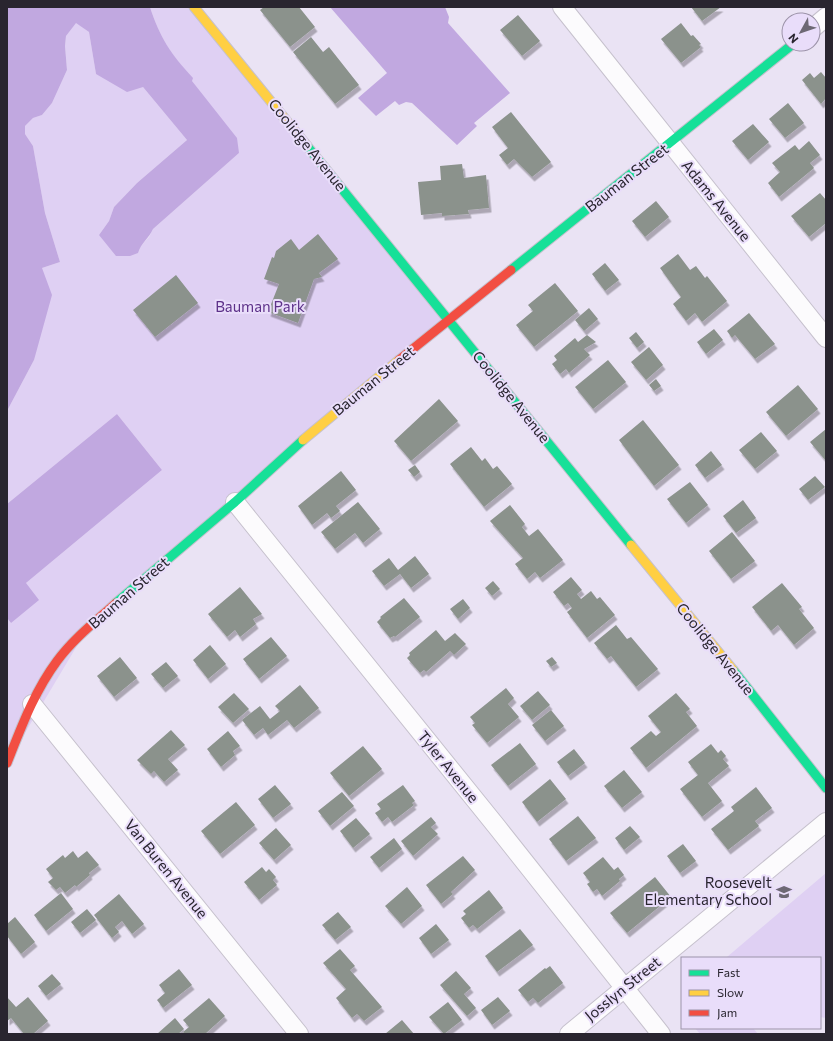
<svg xmlns="http://www.w3.org/2000/svg" width="833" height="1041" viewBox="0 0 833 1041" font-family="Commissioner,sans-serif">
	<style>
		.green { fill: #dfd0f3 }
		.water { fill: #c1a8e0 }
		.building { fill: #8b928c; filter: url(#shadow) }
		.lines { fill: none; stroke-linecap: round; stroke-linejoin: round }
		.street-casing { stroke: #c6c1cd; stroke-width: 20 }
		.fast-casing { stroke: #c6c1cd; stroke-width: 11 }
		.slow-casing { stroke: #c6c1cd; stroke-width: 11 }
		.jam-casing { stroke: #c6c1cd; stroke-width: 11 }
		.street { stroke: #fcfbfd; stroke-width: 18 }
		.fast { stroke: #16e098; stroke-width: 9 }
		.slow { stroke: #ffcf43; stroke-width: 9 }
		.jam { stroke: #f24e42; stroke-width: 9 }
		.labels { text-anchor: middle; stroke-width: 4; stroke-linejoin: round; paint-order: stroke }
		.street-label { font-size: 15px; fill: #29252f; stroke: #e9ddfa }
		.park-label { font-size: 15px; fill: #5d3189; stroke: #e9ddfa }
		.poi-label { font-size: 15px; fill: #29252f; stroke: #e9ddfa; text-anchor: end }
	</style>
	<defs>
		<filter id="shadow"><feDropShadow dx="2.5" dy="4.5" stdDeviation="0" flood-color="#0004"/></filter>
	</defs>
	<rect width="100%" height="100%" fill="#eae3f4"/>
	<!-- green -->
	<path class="green" d="M150 7H194L449 319 87 629 7 763V618L11 623 26 583 162 470 117 414 7 504V411L34 360 42 268 60 262 45 213 33 146 25 134V126L33 118 42 115 52 103 67 70 65 46 66 36 76 22 89 32 96 74 143 87 187 140 137 183 114 207 109 221 99 235 140 247 149 237 153 229 239 153 192 81V78C171 54 160 38 150 7Z
		M826 873V1018L820 1017V958L727 957Z
		M695 1028H753L758 1034H700Z"/>
	<!-- water -->
	<path class="water" d="M7 7H150C160 38 171 54 193 78L192 81 237 138 239 153 153 229C149 238 141 243 138 253L130 256H116L99 235 109 221 114 207 137 183 187 140 143 87 127 92 96 74 89 32 76 23 66 36 65 46 67 70 52 103 42 115 33 118 25 126V134L33 146 45 213 60 262 42 268 52 295 34 360 7 411Z
		M330 7H445L449 17 448 23 510 93 474 123 477 126 457 145 412 103 406 102 399 105 395 101 376 116 358 98 387 73Z
		M117 414 162 470 26 583 39 600 11 623 7 618V504Z"/>
	<!-- building -->
	<path class="building" d="M264 7H299L315 27 290 47 260 10Z
		M691 7H721L702 21Z
		M518 15 540 41 522 56 500 30Z
		M681 23 691 36 693 35 701 44 699 45 701 47 681 63 661 39Z
		M311 37 323 52 329 47 359 85 335 104 293 52Z
		M821 72 826 78V98L821 104 802 80 810 73 814 78Z
		M788 103 804 123 785 138 769 119Z
		M511 112 551 162 532 177 514 159 507 165 499 155 508 148 492 127Z
		M753 124 769 142 748 160 732 141Z
		M809 141 820 155 810 163 814 168 779 197 768 183 780 172 772 163 795 145 799 150Z
		M462 164 464 178 486 175 489 208 468 210 469 214 442 216V213L421 215 418 182 441 180 440 166Z
		M820 193 826 200V223L809 237 791 216Z
		M656 201 669 217 645 237 632 221Z
		M318 234 338 259 319 273 322 277 314 279 298 323 268 312 279 284 264 279 272 257 274 258 276 251 291 239 299 250Z
		M678 254 690 270 696 266 705 278 707 276 727 301 702 322 695 313 686 321 673 304 681 297 660 268Z
		M605 263 619 280 605 291 592 274Z
		M176 275 198 303 155 337 133 310Z
		M555 283 578 311 534 347 516 325 533 311 528 305Z
		M589 308 598 319 584 331 575 320Z
		M749 313 775 344 755 359 735 335 732 338 727 331Z
		M714 329 723 340 706 354 697 342Z
		M636 332 644 342 637 348 629 338Z
		M587 335 596 342 584 349 590 355 569 373 566 369 560 374 552 364 557 360 554 356 575 338 578 342Z
		M649 347 663 365 646 380 631 362Z
		M608 360 626 382 593 409 575 387Z
		M656 379 661 386 654 391 649 385Z
		M798 385 818 409 786 436 766 412Z
		M439 399 458 421 411 461 394 441Z
		M643 420 679 465 654 486 619 440Z
		M826 429V461L810 442Z
		M761 432 777 451 755 469 739 450Z
		M471 447 482 461 485 458 493 469 497 466 512 484 484 507 450 464Z
		M711 451 722 465 705 478 695 465Z
		M415 465 420 472 414 477 408 470Z
		M341 471 356 490 336 506 340 511 331 518 327 513 312 525 298 506Z
		M815 476 825 487 808 500 799 489Z
		M690 482 708 505 686 523 667 499Z
		M743 500 756 518 736 533 723 516Z
		M358 502 380 529 363 543 355 533 335 549 321 532Z
		M510 505 525 524 522 527 529 536 538 529 563 560 540 578 535 572 527 579 515 564 523 558 490 521Z
		M732 532 755 561 731 579 709 551Z
		M415 556 429 574 411 588 400 574 384 586 372 571 389 558 398 570Z
		M571 577 582 590 577 594 581 599 591 591 597 599 600 597 615 615 587 638 567 612 572 608 568 603 564 606 553 592Z
		M493 581 500 589 492 596 485 588Z
		M782 583 802 607 799 609 814 628 794 645 778 625 771 631 752 607Z
		M240 587 262 614 253 619 256 624 240 637 235 630 227 637 208 614Z
		M404 598 420 617 395 637 394 636 390 638 377 622 381 618 380 617Z
		M463 599 470 608 458 619 450 609Z
		M616 625 627 639 631 637 658 669 636 687 611 656 607 659 594 643Z
		M436 630 445 641 455 633 466 644 454 655 450 651 426 672 424 670 420 673 407 658 410 655 409 653Z
		M271 637 287 656 259 679 243 659Z
		M210 645 226 664 208 679 193 660Z
		M120 657 137 678 114 697 97 676Z
		M552 657 557 663 551 667 546 661Z
		M166 662 178 676 163 688 151 674Z
		M300 685 319 708 294 728 287 720 268 735 263 728 254 735 242 720 260 706 270 719 280 711 275 706Z
		M506 688 514 698 508 704 519 717 487 743 472 725 475 723 470 717Z
		M538 691 550 705 532 720 520 706Z
		M234 693 249 709 233 723 218 707Z
		M676 693 690 709 686 712 697 726 646 768 630 748 651 731 656 736 661 732 648 716Z
		M551 710 564 726 545 741 532 725Z
		M171 730 185 745 168 759 178 770 164 782 154 771 151 774 137 760Z
		M228 731 240 746 233 751 235 755 221 767 207 749Z
		M520 743 536 764 508 786 491 765Z
		M711 744 718 753 721 750 726 756 723 759 729 766 708 783 722 801 702 817 680 789 698 775 688 762Z
		M363 746 382 769 349 796 330 773Z
		M574 749 585 763 568 776 557 762Z
		M624 770 642 792 622 808 604 786Z
		M550 779 566 799 537 822 522 802Z
		M275 785 291 804 273 818 258 799Z
		M403 785 415 801 412 803 414 805 392 822 388 817 382 822 375 813 381 809 377 804Z
		M756 787 772 808 755 821 759 826 728 850 711 829 734 811 731 807Z
		M342 792 354 806 330 826 318 811Z
		M236 802 255 825 220 854 201 831Z
		M578 816 596 838 566 861 549 839Z
		M431 817 436 823 431 827 438 834 413 856 401 841Z
		M356 818 370 834 353 848 340 831Z
		M630 826 640 837 624 850 615 838Z
		M276 828 291 845 274 860 259 843Z
		M394 838 402 849 379 868 370 857Z
		M683 844 696 861 680 873 667 856Z
		M73 851 78 858 87 851 99 865 89 873 90 875 76 887 75 885 65 893 60 887 56 890 48 882 53 878 46 869 63 855 65 858Z
		M463 856 475 870 451 892 453 894 441 904 426 885Z
		M603 857 614 870 618 867 624 875 619 879 620 881 602 896 597 889 593 892 587 884 590 882 583 873Z
		M262 867 266 872 269 869 276 877 273 880 277 885 259 900 244 882Z
		M655 877 671 897 627 933 610 913Z
		M407 887 422 906 401 924 385 906Z
		M489 890 503 908 477 929 473 925 469 928 461 918 466 914 463 911Z
		M61 893 73 909 46 931 34 915Z
		M119 894 144 924 132 934 122 921 115 927 119 932 112 938 94 915Z
		M87 909 96 920 80 933 71 922Z
		M338 912 351 927 335 940 322 925Z
		M15 917 35 942 21 954 7 936V924Z
		M436 924 449 940 431 954 419 938Z
		M520 929 533 945 497 972 485 956Z
		M340 949 355 966 350 970 382 1007 364 1021 357 1014 352 1018 336 998 346 989 323 963Z
		M550 966 563 983 538 1003 533 998 528 1002 518 990 545 968 546 969Z
		M179 969 192 985 163 1008 157 1000 165 993 159 985Z
		M456 971 471 988 464 994 476 1008 467 1016 440 985Z
		M52 974 61 984 46 996 38 986Z
		M7 997 16 1007 28 997 48 1021 33 1034H24L11 1018 7 1021Z
		M498 997 510 1011 492 1025 481 1010Z
		M209 998 225 1016 205 1034H185L183 1032 189 1027 183 1020Z
		M448 1002 462 1020 444 1034 429 1017Z
		M175 1018 184 1029 178 1034H157Z
		M402 1020 414 1034H385Z"/>
	<g class="lines">
		<defs>
			<path id="street" d="M562 7 826 338
				M813 28 826 17
				M235 502 497 827 661 1034
				M32 704 299 1034
				M569 1034 826 822"/>
			<path id="fast" d="M307 146 631 545
				M511 270 793 44
				M116 603 235 502 303 440
				M733 670 826 788"/>
			<path id="slow" d="M194 7 307 146
				M303 440 399 360
				M631 545 733 670"/>
			<path id="jam" d="M399 360 511 270
				M7 763C21 728 34 692 57 661 73 639 96 621 116 603"/>
		</defs>
		<!-- street casing -->
		<use href="#street" class="street-casing"/>
		<!-- fast casing -->
		<use href="#fast" class="fast-casing"/>
		<!-- slow casing -->
		<use href="#slow" class="slow-casing"/>
		<!-- jam casing -->
		<use href="#jam" class="jam-casing"/>
		<!-- street -->
		<use href="#street" class="street"/>
		<!-- fast -->
		<use href="#fast" class="fast"/>
		<!-- slow -->
		<use href="#slow" class="slow"/>
		<!-- jam -->
		<use href="#jam" class="jam"/>
	</g>
	<!-- icons -->
	<defs>
		<symbol id="school-bare" viewBox="-9 -9 18 18"><path d="M0-5L7-2L0 1L-7-2ZM-4 1L0 2.5L4 1V4Q0 6-4 4Z" fill="#6d6874" stroke="#e9ddfa" stroke-width="2.5" paint-order="stroke"/></symbol>
	</defs>
	<g fill-rule="evenodd">
		<use href="#school-bare" x="773" y="881" width="22" height="22"/>
	</g>
	<g class="labels">
		<!-- street labels -->
		<g class="street-label">
			<text transform="translate(307 145) rotate(51)" y="5">Coolidge Avenue</text>
			<text transform="translate(627 178) rotate(-38)" y="5">Bauman Street</text>
			<text transform="translate(716 201) rotate(51)" y="5">Adams Avenue</text>
			<text transform="translate(374 381) rotate(-39)" y="5">Bauman Street</text>
			<text transform="translate(511 397) rotate(51)" y="5">Coolidge Avenue</text>
			<text transform="translate(129 593) rotate(-41)" y="5">Bauman Street</text>
			<text transform="translate(715 649) rotate(51)" y="5">Coolidge Avenue</text>
			<text transform="translate(448 767) rotate(51)" y="5">Tyler Avenue</text>
			<text transform="translate(166 869) rotate(51)" y="5">Van Buren Avenue</text>
			<text transform="translate(623 989) rotate(-39)" y="5">Josslyn Street</text>
		</g>
		<!-- park labels -->
		<g class="park-label">
			<text x="260" y="312">Bauman Park</text>
		</g>
		<!-- poi labels -->
		<g class="poi-label">
			<text x="772" y="888">Roosevelt<tspan x="772" dy="17">Elementary School</tspan></text>
		</g>
	</g>
	<!-- border -->
	<rect width="833" height="1041" fill="none" stroke="#29252f" stroke-width="16"/>
	<!-- legend -->
	<rect x="681" y="957" width="140" height="72" fill="#e9ddfa" stroke="#9c93a9"/>
	<rect x="689" y="970" width="20" height="6" fill="#16e098" stroke="#9c93a9"/>
	<text x="717" y="977" font-size="12" fill="#29252f">Fast</text>
	<rect x="689" y="990" width="20" height="6" fill="#ffcf43" stroke="#9c93a9"/>
	<text x="717" y="997" font-size="12" fill="#29252f">Slow</text>
	<rect x="689" y="1010" width="20" height="6" fill="#f24e42" stroke="#9c93a9"/>
	<text x="717" y="1017" font-size="12" fill="#29252f">Jam</text>
	<!-- north arrow -->
	<g transform="translate(801 32) rotate(230)"><circle r="19" fill="#e9ddfa" stroke="#9c93a9"/>
	<path d="M0-3L7 15L0 10L-7 15Z" fill="#6d6874"/>
	<text y="-6" font-size="11" font-weight="bold" text-anchor="middle" fill="#29252f">N</text>
	</g>
</svg>
